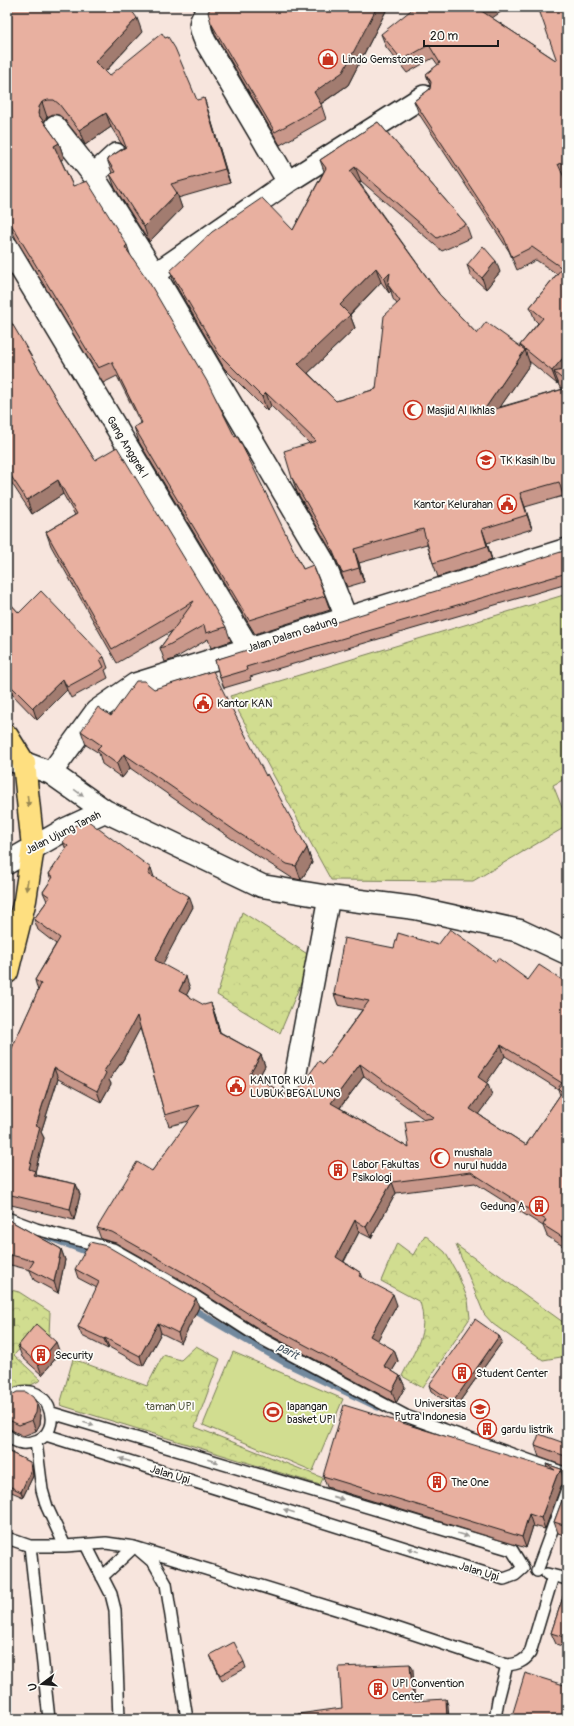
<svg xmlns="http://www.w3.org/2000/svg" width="574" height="1726" viewBox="0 0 574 1726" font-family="Pangolin,sans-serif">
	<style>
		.park { fill: url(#park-crowns); stroke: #767c56 }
		.pitch { fill: #d1dd90; stroke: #767c56 }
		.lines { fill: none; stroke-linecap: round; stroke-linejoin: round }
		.stream { stroke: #72899e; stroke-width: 7 }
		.lane-casing { stroke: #1c1c1c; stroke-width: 14 }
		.street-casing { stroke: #1c1c1c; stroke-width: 24 }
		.secondary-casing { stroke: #1c1c1c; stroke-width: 25 }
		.primary-casing { stroke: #1c1c1c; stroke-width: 25 }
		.lane { stroke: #fdfcf7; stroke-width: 11 }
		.street { stroke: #fdfcf7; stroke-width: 21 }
		.secondary { stroke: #fdfcf7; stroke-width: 22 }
		.primary { stroke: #fedf80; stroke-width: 22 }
		.wall { fill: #c8978a; stroke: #1c1c1c; fill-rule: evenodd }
		.shaded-wall { fill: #a27b70; stroke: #1c1c1c }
		.building { fill: #e8b0a0; stroke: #1c1c1c; fill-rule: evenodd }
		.oneway { fill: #989794 }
		.oneway2 { fill: #988753 }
		.labels { text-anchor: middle; stroke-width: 3.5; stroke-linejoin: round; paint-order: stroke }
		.poi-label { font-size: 11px; fill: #1c1c1c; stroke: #fdfcf7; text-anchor: start }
		.street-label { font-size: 11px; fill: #1c1c1c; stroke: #fdfcf7 }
		.park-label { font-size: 11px; fill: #52563f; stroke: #fdfcf7 }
		.water-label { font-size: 12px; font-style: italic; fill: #4e5c68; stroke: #fdfcf7 }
	</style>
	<defs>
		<pattern id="park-crowns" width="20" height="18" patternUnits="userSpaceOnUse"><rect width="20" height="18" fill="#d1dd90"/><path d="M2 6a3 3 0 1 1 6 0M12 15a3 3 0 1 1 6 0" fill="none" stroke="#b3bd7c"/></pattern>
	</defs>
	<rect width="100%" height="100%" fill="#f7e5dd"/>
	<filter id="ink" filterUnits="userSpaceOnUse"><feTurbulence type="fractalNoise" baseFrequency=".025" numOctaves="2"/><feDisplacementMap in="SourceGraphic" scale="8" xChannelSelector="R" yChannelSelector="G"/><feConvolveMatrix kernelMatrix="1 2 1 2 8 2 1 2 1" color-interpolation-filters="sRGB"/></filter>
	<g filter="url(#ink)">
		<!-- park -->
		<path class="park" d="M567 594V778L553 785 567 820V826L473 881 331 880 230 696Z
			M242 912 312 957 280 1033 217 995Z
			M425 1235 445 1252 458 1275 468 1300 470 1318 423 1388 402 1376C415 1349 429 1334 420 1302L381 1281 397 1243 413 1255Z
			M456 1245 567 1325V1356L543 1360 493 1324 484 1314Z
			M7 1289 19 1292 50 1312 49 1335 38 1329 14 1355 41 1380 29 1386 7 1389Z
			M196 1346 220 1359 195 1427 323 1478 320 1485 60 1405 73 1359 147 1386 163 1355 181 1360Z"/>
		<!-- pitch -->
		<path class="pitch" d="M233 1352 343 1399 313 1471 203 1425Z"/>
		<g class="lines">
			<!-- stream -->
			<path class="stream" d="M48 1237 93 1254
				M189 1307 284 1362 378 1407
				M413 1423 451 1439"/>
			<defs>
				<path id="lane" d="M7 1218 36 1229 113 1249 187 1291 260 1338 406 1416 567 1474
					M7 1399C46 1370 70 1434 32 1442 22 1445 15 1442 7 1435
					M46 1435 504 1579 515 1575 523 1568 512 1550 52 1413
					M36 1442 42 1490 47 1507 65 1546
					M7 1538 30 1546H65L106 1543 134 1547 378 1622 507 1665C517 1664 524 1662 530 1653L553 1576
					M86 1545 111 1594 115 1610 119 1719
					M30 1546 49 1719
					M140 1551 154 1563 166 1584 187 1719
					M537 1571 567 1489
					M547 1574 567 1579
					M102 1577 134 1547
					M495 1719 498 1700 507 1665"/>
				<path id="street" d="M210 7C198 21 198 25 205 41L288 182
					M55 126 93 175
					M116 154 93 175 155 274 323 560 346 617
					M7 246 249 648
					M155 274 288 182 424 96
					M51 773 96 711 135 684 567 549
					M294 1083 329 897"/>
				<path id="secondary" d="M7 760 24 763 51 773 105 811 262 886 329 897 415 908 520 931 567 953
					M7 863 66 829 105 811"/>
				<path id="primary" d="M7 736 24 763 33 847 25 900 7 972"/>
			</defs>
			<!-- lane casing -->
			<use href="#lane" class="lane-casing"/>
			<!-- street casing -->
			<use href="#street" class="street-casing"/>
			<!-- secondary casing -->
			<use href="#secondary" class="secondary-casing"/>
			<!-- primary casing -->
			<use href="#primary" class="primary-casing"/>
			<!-- lane -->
			<use href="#lane" class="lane"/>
			<!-- street -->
			<use href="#street" class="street"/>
			<!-- secondary -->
			<use href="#secondary" class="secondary"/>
			<!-- primary -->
			<use href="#primary" class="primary"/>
		</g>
		<!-- wall -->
		<path class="wall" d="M7 7 142 32 105 72 109 76 197 100 209 113 230 183 178 198 182 208 149 242 115 188 110 174 112 173 107 159 125 147 121 143 111 127 85 145 64 119 59 115 53 114 47 117 44 122 59 143 64 158 61 160 73 186 130 255 235 437 303 569 325 596 330 610 255 634 139 442 134 427 141 424 117 376 103 383 16 239 7 220Z
			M211 7H387V9L348 85 321 104 326 119 280 145 216 36 211 23Z
			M567 15V176L564 177 567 184V506L563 496 525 507 532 529 487 543 492 560 438 577 433 563 427 544 359 563 364 582 347 587 333 554 297 492 292 478 309 443 271 406 267 411 224 368 175 284 170 271 293 230 324 171 320 160 378 122 466 224 471 238 442 251 361 181 359 182 439 294 477 334 521 347 520 345 538 323 535 320 530 307 557 274 536 260 517 270 509 251 419 114 414 101 430 89V85L426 74 438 65 433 58 407 73 386 47 381 34 492 18 557 61ZM381 282 389 293 391 291 393 299 397 304 376 389 336 401 308 373 355 328 350 315ZM529 361 557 384 558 382 559 386 563 389 500 407 530 364Z
			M467 265 500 272 486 289 471 276Z
			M7 316 60 405 95 460 226 627 231 641 211 648 208 639 174 659 165 662 160 648 172 631 117 663 51 546 46 532 75 515 63 494 32 514 7 476Z
			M567 561V584L300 662 250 677 251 680 224 688 220 678 215 660Z
			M7 600 19 613 104 657 108 668 105 670 108 678 71 698 67 690 37 720 9 691 7 684V678L8 677 7 676Z
			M111 716 266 776 307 848 312 863 301 880 292 878 242 846 130 768 122 778 102 764 99 753 86 745 81 731Z
			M63 842 155 878 193 907 162 964 190 988 186 995 215 1014 220 1032 261 1055 265 1066 258 1079 292 1098 323 1064 362 1010 338 1005 334 994 394 948 496 962 528 980 567 983V1247L566 1248 547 1236 543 1226 475 1183 396 1193 371 1238 359 1232 344 1262 361 1273 363 1278 397 1305 377 1341 394 1350 398 1361 392 1371 400 1376 405 1387 396 1403 264 1332 190 1285 116 1243 101 1239 97 1228 152 1171 189 1121 169 1126 165 1115 140 1028 123 1060 109 1080 111 1084 101 1102 58 1079 41 1132 44 1138 35 1172 36 1175 76 1184 80 1195 74 1220 7 1204V1059L38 991 35 980 56 944 38 930 34 919 47 901 43 892 51 880 49 874 66 850ZM505 1056 558 1089 560 1095 526 1145 478 1114 492 1096 486 1083ZM364 1076 424 1119 409 1148 340 1108Z
			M7 1219 61 1249 65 1260 58 1293 34 1280 30 1270 7 1264Z
			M75 1269 199 1307 181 1343 161 1333 143 1366 109 1347 108 1349 82 1336 78 1327 97 1288 78 1278Z
			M499 1336 502 1342 455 1408 431 1391 429 1385Z
			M18 1346 60 1353 42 1375 22 1357Z
			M7 1399 41 1415 40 1424 36 1431 23 1436 8 1428 7 1426Z
			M567 1444V1467L539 1457 535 1445Z
			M7 1451 30 1462 32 1468 33 1476 23 1497 7 1490Z
			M546 1464 564 1470 567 1467V1482H565L561 1486 545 1529 533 1526 526 1548 327 1487 323 1476 547 1468Z
			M567 1487V1536L558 1533 554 1522Z
			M567 1585V1648L556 1644 551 1633Z
			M210 1655 244 1662 246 1668 222 1681 212 1660Z"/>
		<!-- shaded-wall -->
		<path class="shaded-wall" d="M377 7H387V9L348 85 319 105 314 92Z
			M484 7H508L485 23 480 10Z
			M137 18 142 32 101 76 95 62Z
			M204 98 209 113 230 183 225 169Z
			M42 102 47 117 44 122 38 114 39 107Z
			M106 113 111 127 85 145 79 130Z
			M59 143 64 158 60 161 54 146Z
			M355 167 361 181 356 185 350 171Z
			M177 193 182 208 149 242 144 227Z
			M127 245 132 260 125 247Z
			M496 261 500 272 486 289 482 278Z
			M376 268 381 282 348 316 350 315 355 328 303 378 298 364 340 305Z
			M390 273 388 285 391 291 389 293 384 279Z
			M525 350 530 364 487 426 482 413Z
			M567 353V371L554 372 558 382 557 384 552 371Z
			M266 393 271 406 267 411 262 397Z
			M58 480 63 494 32 514 27 500Z
			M520 493 525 507 532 529 527 515Z
			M482 529 487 543 492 560 487 546Z
			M354 549 359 563 364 582 359 568Z
			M63 679 67 690 37 720 33 708Z
			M124 754 130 768 122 778 117 764Z
			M307 848 312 863 301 880 296 866Z
			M151 868 155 880 148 874Z
			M189 896 193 907 159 971 155 960Z
			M186 977 190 988 183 1002 179 991Z
			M211 1003 215 1014 223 1043 219 1032Z
			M137 1016 141 1027 123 1060 109 1080 111 1084 101 1102 97 1091 104 1071Z
			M501 1045 505 1056 483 1088 478 1077Z
			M261 1055 265 1066 254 1085 250 1074Z
			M360 1064 364 1076 335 1114 331 1103Z
			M54 1068 58 1079 41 1132 44 1138 35 1172 39 1182 29 1169 36 1126Z
			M488 1084 492 1096 474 1120 470 1109Z
			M392 1182 396 1193 371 1238 366 1227Z
			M76 1184 80 1195 74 1220 70 1209Z
			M355 1220 359 1232 340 1268 336 1257Z
			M566 1232 567 1236V1247L566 1248 562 1237Z
			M61 1249 65 1260 58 1293 54 1282Z
			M393 1294 397 1305 374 1347 370 1336Z
			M196 1298 199 1307 181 1343 178 1333Z
			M158 1323 161 1333 143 1366 140 1356Z
			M499 1336 502 1342 455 1408 453 1402Z
			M105 1338 109 1347 108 1349 104 1339Z
			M56 1342 60 1353 42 1375 38 1364Z
			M394 1350 398 1361 388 1378 384 1366Z
			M400 1376 405 1387 396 1403 392 1391Z
			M37 1404 41 1415 40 1424 36 1431 32 1420Z
			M30 1462 32 1468 33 1476 23 1497 21 1492Z
			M561 1471 565 1482 561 1486 545 1529 541 1518 557 1475Z
			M529 1514 533 1526 526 1548 522 1537Z
			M410 1664 413 1669 415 1707 413 1701Z
			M446 1699 448 1705 449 1719H447Z"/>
		<!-- building -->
		<path class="building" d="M7 7H129L137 18 95 62 109 76 162 33 165 38 168 37 175 48 197 100 204 98 225 169 171 184 177 193 144 227 110 174 115 172 107 159 126 147 120 132 116 129 106 113 79 130 59 104 54 100H48L42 102 39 107 38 114 59 143 54 146 73 186 87 181 127 245 125 247 149 282 208 383 235 437 237 436 254 469 303 569 313 565 325 596 249 620 134 427 142 423 112 362 98 368 11 224 7 216Z
			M211 7H377L343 72 314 92 322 106 275 132 211 23 208 12Z
			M415 7H484L480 10 557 61 538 7H564L567 15V162L558 164 567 184V353L552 371 520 345 543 318 530 307 562 268 532 247 512 257 504 238 414 101 430 89 431 82 426 74 440 63 429 45 402 60 381 34Z
			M378 122 466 224 437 238 355 167 350 171 439 294 477 334 486 322 525 350 482 413 567 388V493L563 495 559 482 520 493 527 515 482 529 487 546 433 563 423 529 354 549 359 568 342 573 328 540 292 478 284 451 316 441 266 393 262 397 219 354 170 271 212 232 262 198 293 230 326 168 320 160ZM376 268 384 279 390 273 388 285 400 301 384 316 376 389 336 401 298 364 350 315 340 305Z
			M483 246 496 261 482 278 467 265Z
			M7 315 60 405 95 460 117 447 226 627 206 633 204 625 169 645 160 648 194 601 112 649 46 532 77 514 58 480 27 500 7 470Z
			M567 369V383L554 372Z
			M564 551 567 564V573L296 652 246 667 247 670 220 678 215 660Z
			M41 591 104 657 100 659 104 667 67 687 63 679 33 708 7 682V678L12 674 7 669V600L19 613Z
			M213 671 266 776 267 774 307 848 296 866 287 864 237 832 124 754 117 764 97 749 101 745 81 731 98 707 111 716 136 681H144L154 689Z
			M87 820 151 868 148 874 189 896 155 960 186 977 179 991 204 1005 211 1003 219 1032 261 1055 250 1074 292 1098 319 1061 323 1064 369 1001 334 994 344 938 394 948 398 933 438 945 450 929 496 962 498 958 528 980 539 965 567 983V1233L566 1232 562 1237 543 1225 546 1220 471 1172 392 1182 366 1227 355 1220 336 1257 361 1273 359 1276 393 1294 370 1336 394 1350 384 1366 400 1376 392 1391 260 1321 186 1274 112 1232 97 1228 137 1162 152 1171 200 1105 165 1115 137 1016 119 1049 104 1071 106 1073 97 1091 54 1068 36 1126 40 1127 29 1169 35 1171 33 1175 76 1184 70 1209 7 1194V1059L41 984 35 980 60 938 34 919 50 897 43 892 53 877 49 874 68 846 63 842 74 826ZM501 1045 562 1083 558 1088 562 1092 526 1145 470 1109 488 1084 478 1077ZM360 1064 434 1118 405 1122 409 1148 331 1103Z
			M7 1219 61 1249 54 1282 29 1269 34 1261 7 1254Z
			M90 1242 107 1246 196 1298 178 1333 158 1323 140 1356 105 1338 104 1339 78 1327 99 1282 75 1269Z
			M475 1319 499 1336 453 1402 429 1385Z
			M36 1324 56 1342 38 1364 18 1346Z
			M17 1392H26L33 1397 37 1404 36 1413 32 1420 19 1425 7 1419V1399L10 1396Z
			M344 1405 555 1470 546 1464 564 1470 567 1467V1473L566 1471H561L557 1475 541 1518 529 1514 522 1537 323 1476Z
			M539 1434 567 1444V1458L565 1456 535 1445Z
			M7 1451 30 1462 31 1470 21 1492 7 1485Z
			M567 1487V1526L554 1522Z
			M567 1585V1638L551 1633Z
			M234 1642 244 1662 220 1675 210 1655Z
			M410 1664 413 1701 446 1699 447 1719H298V1714L342 1708 339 1667Z
			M525 1673 567 1686V1719H511Z"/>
		<!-- one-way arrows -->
		<defs><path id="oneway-solid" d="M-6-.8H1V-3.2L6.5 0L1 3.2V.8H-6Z"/></defs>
		<g class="oneway">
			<use href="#oneway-solid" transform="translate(79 793) rotate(36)"/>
			<use href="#oneway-solid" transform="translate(89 1424) rotate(17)"/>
			<use href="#oneway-solid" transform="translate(125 1460) rotate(-163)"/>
			<use href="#oneway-solid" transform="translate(213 1461) rotate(17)"/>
			<use href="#oneway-solid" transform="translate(338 1498) rotate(17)"/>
			<use href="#oneway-solid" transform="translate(289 1511) rotate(-163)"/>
			<use href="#oneway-solid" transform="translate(463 1535) rotate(17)"/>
			<use href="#oneway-solid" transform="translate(413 1550) rotate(-163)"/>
		</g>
		<g class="oneway2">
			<use href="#oneway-solid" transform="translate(28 801) rotate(84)"/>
			<use href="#oneway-solid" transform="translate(27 885) rotate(99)"/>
		</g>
	</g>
	<!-- icons -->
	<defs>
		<symbol id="shop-ring" viewBox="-11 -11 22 22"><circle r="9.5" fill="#fdfcf7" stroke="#c8321e" stroke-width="1.5"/><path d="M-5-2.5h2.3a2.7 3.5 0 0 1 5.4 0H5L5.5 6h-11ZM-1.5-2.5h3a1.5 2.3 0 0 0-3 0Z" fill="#c8321e"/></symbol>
		<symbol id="mosque-ring" viewBox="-11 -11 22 22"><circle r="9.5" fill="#fdfcf7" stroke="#c8321e" stroke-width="1.5"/><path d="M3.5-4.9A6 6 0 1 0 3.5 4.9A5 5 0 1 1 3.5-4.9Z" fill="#c8321e"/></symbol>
		<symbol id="school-ring" viewBox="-11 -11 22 22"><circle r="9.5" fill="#fdfcf7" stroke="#c8321e" stroke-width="1.5"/><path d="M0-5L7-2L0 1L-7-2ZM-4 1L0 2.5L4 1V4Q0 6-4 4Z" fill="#c8321e"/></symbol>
		<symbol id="civic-ring" viewBox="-11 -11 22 22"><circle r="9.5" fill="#fdfcf7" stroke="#c8321e" stroke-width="1.5"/><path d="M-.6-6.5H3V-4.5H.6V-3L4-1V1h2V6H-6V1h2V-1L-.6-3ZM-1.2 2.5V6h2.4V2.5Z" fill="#c8321e"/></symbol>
		<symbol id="building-ring" viewBox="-11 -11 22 22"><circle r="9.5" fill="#fdfcf7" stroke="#c8321e" stroke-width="1.5"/><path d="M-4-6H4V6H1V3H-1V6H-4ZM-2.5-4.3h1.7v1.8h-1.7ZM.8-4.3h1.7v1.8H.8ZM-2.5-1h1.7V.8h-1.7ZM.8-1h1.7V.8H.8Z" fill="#c8321e"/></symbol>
		<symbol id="university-ring" viewBox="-11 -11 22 22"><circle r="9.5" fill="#fdfcf7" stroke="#c8321e" stroke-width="1.5"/><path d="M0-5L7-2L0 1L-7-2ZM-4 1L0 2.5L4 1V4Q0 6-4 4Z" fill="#c8321e"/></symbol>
		<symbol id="stadium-ring" viewBox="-11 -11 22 22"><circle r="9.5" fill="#fdfcf7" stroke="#c8321e" stroke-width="1.5"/><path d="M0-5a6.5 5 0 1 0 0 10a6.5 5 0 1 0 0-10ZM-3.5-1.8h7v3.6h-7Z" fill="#c8321e"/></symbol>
	</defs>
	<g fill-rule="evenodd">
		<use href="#shop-ring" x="317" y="48" width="22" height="22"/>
		<use href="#mosque-ring" x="402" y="399" width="22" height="22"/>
		<use href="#school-ring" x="475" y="449" width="22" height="22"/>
		<use href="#civic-ring" x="496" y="493" width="22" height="22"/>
		<use href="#civic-ring" x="192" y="692" width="22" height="22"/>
		<use href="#civic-ring" x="225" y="1075" width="22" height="22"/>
		<use href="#mosque-ring" x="429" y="1147" width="22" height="22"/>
		<use href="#building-ring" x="327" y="1159" width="22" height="22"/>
		<use href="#building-ring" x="528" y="1195" width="22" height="22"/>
		<use href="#building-ring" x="30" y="1344" width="22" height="22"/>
		<use href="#building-ring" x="451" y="1362" width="22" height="22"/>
		<use href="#university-ring" x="469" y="1398" width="22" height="22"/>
		<use href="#stadium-ring" x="262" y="1401" width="22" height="22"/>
		<use href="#building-ring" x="476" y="1418" width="22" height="22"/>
		<use href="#building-ring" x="426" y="1471" width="22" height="22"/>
		<use href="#building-ring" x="367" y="1678" width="22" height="22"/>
	</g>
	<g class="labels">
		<!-- poi labels -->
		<g class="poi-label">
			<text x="342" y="63">Lindo Gemstones</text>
			<text x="427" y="414">Masjid Al Ikhlas</text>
			<text x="500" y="464">TK Kasih Ibu</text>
			<text x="493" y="508" text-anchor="end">Kantor Kelurahan</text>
			<text x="217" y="707">Kantor KAN</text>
			<text x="250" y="1084">KANTOR KUA<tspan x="250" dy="13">LUBUK BEGALUNG</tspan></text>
			<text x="454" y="1156">mushala<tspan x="454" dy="13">nurul hudda</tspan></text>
			<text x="352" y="1168">Labor Fakultas<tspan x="352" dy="13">Psikologi</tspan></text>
			<text x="525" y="1210" text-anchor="end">Gedung A</text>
			<text x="55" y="1359">Security</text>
			<text x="476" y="1377">Student Center</text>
			<text x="466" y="1407" text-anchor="end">Universitas<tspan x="466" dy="13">Putra Indonesia</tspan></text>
			<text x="287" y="1410">lapangan<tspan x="287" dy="13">basket UPI</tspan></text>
			<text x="501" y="1433">gardu listrik</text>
			<text x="451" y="1486">The One</text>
			<text x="392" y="1687">UPI Convention<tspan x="392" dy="13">Center</tspan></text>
		</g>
		<!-- street labels -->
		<g class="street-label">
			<text transform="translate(128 447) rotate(59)" y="4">Gang Anggrek I</text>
			<text transform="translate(292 634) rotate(-18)" y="4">Jalan Dalam Gadung</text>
			<text transform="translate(63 832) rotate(-27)" y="4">Jalan Ujung Tanah</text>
			<text transform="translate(170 1474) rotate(17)" y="4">Jalan Upi</text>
			<text transform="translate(479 1571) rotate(17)" y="4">Jalan Upi</text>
		</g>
		<!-- park labels -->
		<g class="park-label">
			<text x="170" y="1410">taman UPI</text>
		</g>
		<!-- water labels -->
		<g class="water-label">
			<text transform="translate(288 1351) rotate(28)" y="4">parit</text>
		</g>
	</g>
	<!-- margin -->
	<rect width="574" height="1726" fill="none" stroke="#fdfcf7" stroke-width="24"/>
	<rect x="12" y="12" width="550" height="1702" fill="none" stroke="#1c1c1c" stroke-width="1.5" filter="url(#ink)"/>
	<!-- north arrow -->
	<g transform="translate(42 1684) rotate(254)" stroke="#fdfcf7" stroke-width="3" paint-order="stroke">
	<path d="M0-3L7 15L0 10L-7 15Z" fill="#1c1c1c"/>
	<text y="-6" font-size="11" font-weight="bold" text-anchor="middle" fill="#1c1c1c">U</text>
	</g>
	<!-- scale -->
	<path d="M424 40v6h74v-6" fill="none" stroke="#1c1c1c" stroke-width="2"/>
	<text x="430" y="40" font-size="12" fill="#1c1c1c" stroke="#fdfcf7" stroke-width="3" paint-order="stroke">20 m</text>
</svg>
